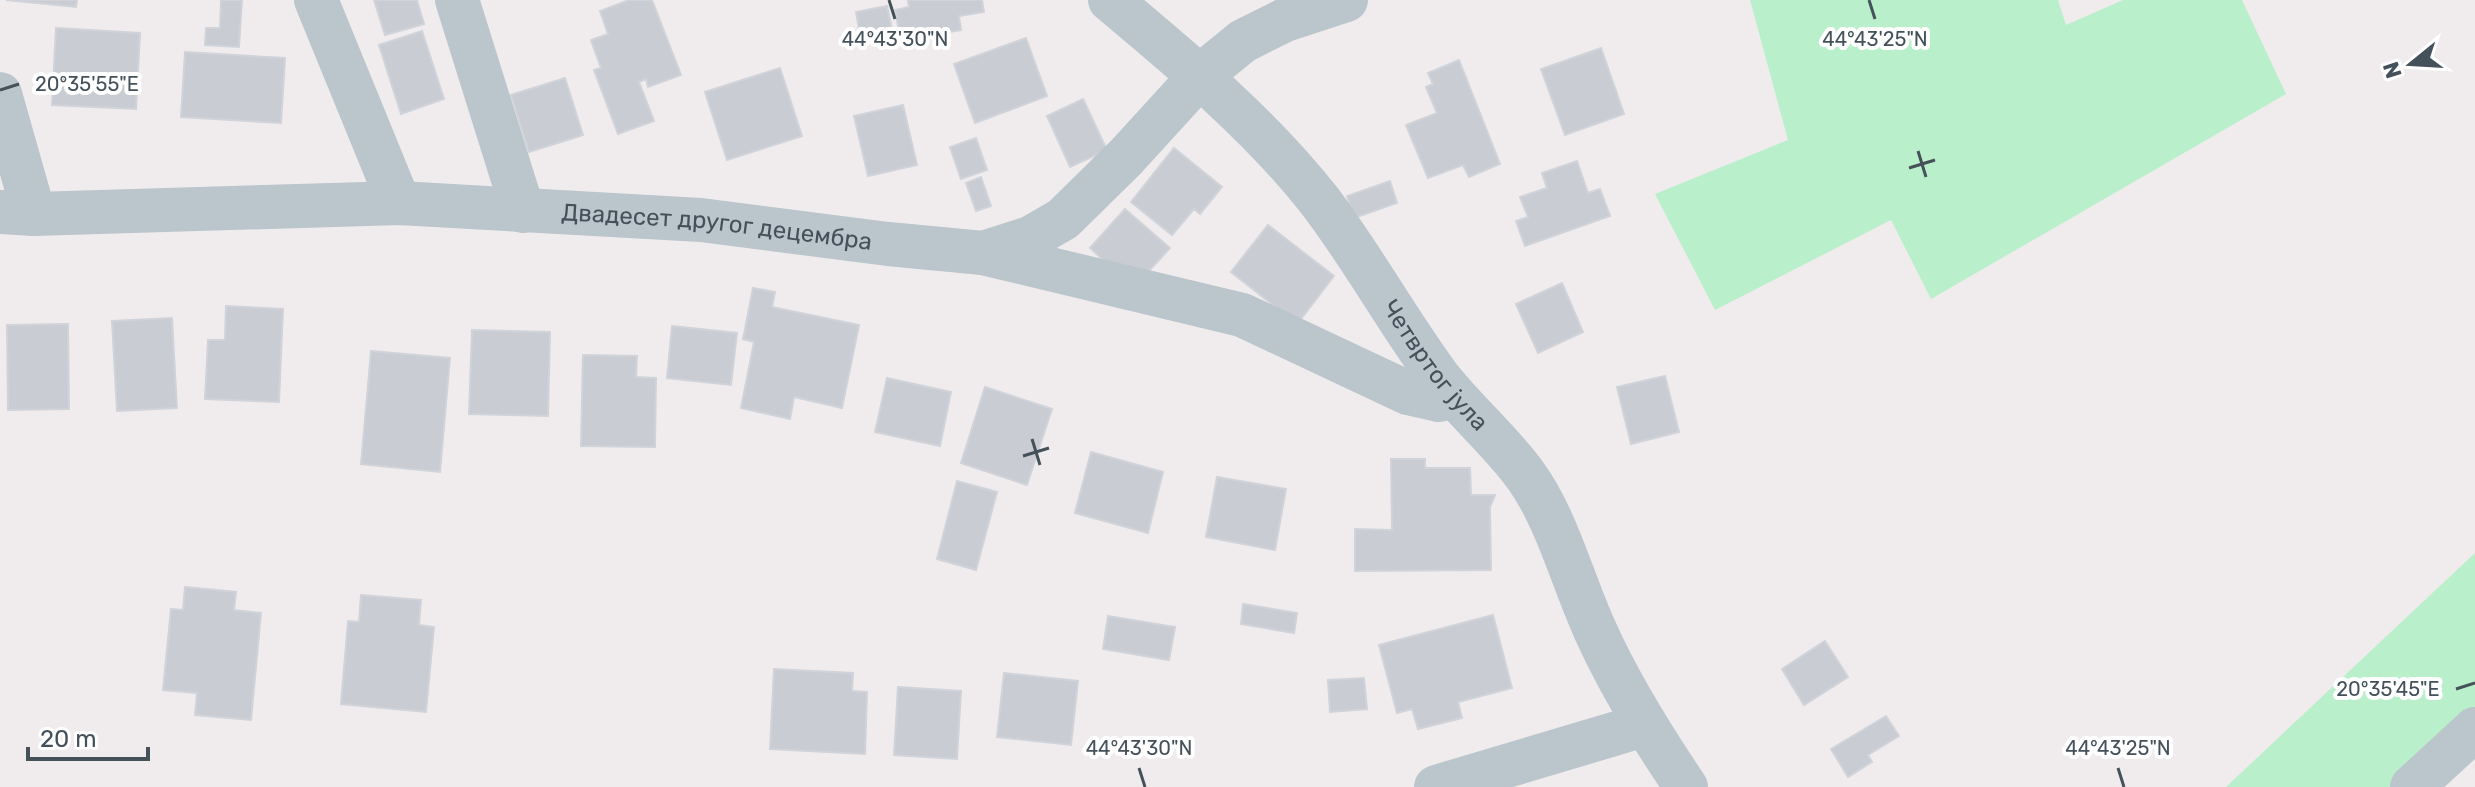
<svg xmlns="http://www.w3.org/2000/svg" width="2475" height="787" viewBox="0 0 2475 787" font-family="Rubik,sans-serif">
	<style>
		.green { fill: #b9efca }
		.building { fill: #c9ccd2; stroke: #d0d3d9; stroke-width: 2 }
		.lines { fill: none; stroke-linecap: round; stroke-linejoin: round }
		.minor { stroke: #bbc5cc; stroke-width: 44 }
		.ticks { fill: none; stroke: #45515a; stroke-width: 3 }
		.labels { text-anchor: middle; stroke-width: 8; stroke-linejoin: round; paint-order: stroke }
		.street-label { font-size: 24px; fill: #45515a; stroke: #fff }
		.ticks-label { font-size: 20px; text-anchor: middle; fill: #45515a; stroke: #fff; stroke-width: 8; stroke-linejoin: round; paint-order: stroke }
	</style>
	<rect width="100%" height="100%" fill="#f0eced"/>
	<!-- green -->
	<path class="green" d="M1750 0H2058L2066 25 2123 0H2242L2286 94 1931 299 1891 220 1715 310 1655 194 1788 140Z
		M2475 553V713L2393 787H2226Z"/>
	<!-- building -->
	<path class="building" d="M6 0H77L76 7Z
		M221 0H242L239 47 205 45 206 28H220Z
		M374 0H417L424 24 385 35Z
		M629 0H652L681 75 648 87 646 79 639 82 654 121 618 134 594 70 601 68 591 40 608 34 600 11Z
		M908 0H982L984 12 959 16 961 30 901 41 895 10 909 7Z
		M887 6 893 34 861 40 856 12Z
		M56 28 140 33 136 109 52 105Z
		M422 31 444 99 401 114 379 45Z
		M1026 38 1047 96 975 123 954 64Z
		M1601 48 1624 114 1565 135 1541 69Z
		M185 52 285 58 281 123 181 117Z
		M1459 60 1500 164 1469 177 1463 165 1428 178 1406 125 1437 113 1426 87 1433 84 1428 73Z
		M780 68 802 136 727 160 705 92Z
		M565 78 583 135 529 152 511 95Z
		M1083 99 1107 150 1070 167 1047 116Z
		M903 105 917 165 868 176 854 116Z
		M976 138 987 170 961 179 950 147Z
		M1174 148 1222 187 1200 214 1194 209 1172 235 1131 202Z
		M1577 161 1588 193 1600 189 1610 216 1525 246 1516 221 1528 217 1520 197 1547 188 1542 173Z
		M981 177 991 206 976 211 966 183Z
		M1390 181 1397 203 1354 218 1347 196Z
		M1125 209 1170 248 1147 273 1120 275 1090 248Z
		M1268 225 1334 276 1297 324 1231 272Z
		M1562 283 1583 332 1538 353 1516 304Z
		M753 288 775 292 772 307 859 325 842 408 794 397 790 419 741 408 754 342 743 339Z
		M226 306 283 309 279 402 205 399 208 340H225Z
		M172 318 177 408 117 411 112 321Z
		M68 324 69 409 8 410 7 325Z
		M672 326 737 333 731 385 667 378Z
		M472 330 550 332 548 416 469 414Z
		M371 351 450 358 440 472 361 464Z
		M583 355 637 356 636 377 656 378 655 447 581 446Z
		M1665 376 1679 432 1631 444 1617 387Z
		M887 378 951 392 940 446 875 432Z
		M985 387 1052 409 1027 485 961 463Z
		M1091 452 1163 472 1148 533 1075 513Z
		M1391 459H1425V468H1470L1471 495H1495L1490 507 1491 570 1355 571V529L1392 530Z
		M1217 477 1286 489 1275 550 1206 537Z
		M957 481 997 492 976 570 937 559Z
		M185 587 236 592 234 610 261 613 251 720 195 715 197 693 163 690 171 609 183 610Z
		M361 595 421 600 419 625 434 627 426 712 341 704 348 621 359 622Z
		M1243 604 1297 613 1294 633 1241 624Z
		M1493 615 1512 688 1458 702 1462 718 1418 729 1412 709 1397 713 1379 645Z
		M1108 616 1175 627 1169 660 1103 649Z
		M1825 641 1848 677 1804 705 1782 669Z
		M774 669 853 673 852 691 867 692 865 754 770 749Z
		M1004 673 1078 681 1071 745 997 737Z
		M1364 678 1367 709 1330 712 1328 680Z
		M898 687 961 691 957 759 894 755Z
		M1886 716 1899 736 1868 755 1872 762 1848 777 1831 749Z"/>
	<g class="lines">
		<!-- minor -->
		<g class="minor">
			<path d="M316 0 399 203"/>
			<path d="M457 0 523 211"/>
			<path id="s1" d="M1110 0C1184 62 1259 124 1319 200 1362 256 1396 319 1438 376 1465 411 1501 441 1526 476 1557 519 1573 582 1595 630 1620 686 1652 737 1686 787"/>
			<path d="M0 94 34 214"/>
			<path id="s2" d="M0 212 34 214 399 203 701 220 888 244 983 253 1030 238 1063 219 1126 157 1200 76 1243 41 1285 20 1346 0"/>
			<path d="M983 253 1242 315 1408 393 1439 400 1454 397"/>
			<path d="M1436 787 1644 725"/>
			<path d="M2412 787 2475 729"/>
		</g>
	</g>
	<!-- ticks -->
	<path class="ticks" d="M889 0 895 19M1869 0 1875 19M0 90 19 84M1918 151 1926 177M1909 168 1935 160M1032 439 1040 465M1023 456 1049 448M2456 689 2475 683M1139 768 1145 787M2118 768 2124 787"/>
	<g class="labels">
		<!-- street labels -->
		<g class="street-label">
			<text dy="8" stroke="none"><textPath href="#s2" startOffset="718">Двадесет другог децембра</textPath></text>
			<text dy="8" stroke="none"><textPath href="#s1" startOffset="492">Четвртог јула</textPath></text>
		</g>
	</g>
	<g class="ticks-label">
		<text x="895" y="46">44°43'30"N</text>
		<text x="1875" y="46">44°43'25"N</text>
		<text x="87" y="91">20°35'55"E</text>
		<text x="2388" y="696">20°35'45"E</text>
		<text x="1139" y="755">44°43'30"N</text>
		<text x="2118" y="755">44°43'25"N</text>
	</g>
	<!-- north arrow -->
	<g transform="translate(2411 64) rotate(252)" stroke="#ffffff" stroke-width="6" paint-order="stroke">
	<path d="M0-6L14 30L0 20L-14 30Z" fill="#45515a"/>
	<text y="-12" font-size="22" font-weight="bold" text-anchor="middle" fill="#45515a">N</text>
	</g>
	<!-- scale -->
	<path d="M28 747v12h120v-12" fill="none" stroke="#45515a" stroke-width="4"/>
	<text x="40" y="747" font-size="24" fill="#45515a" stroke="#ffffff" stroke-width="6" paint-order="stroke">20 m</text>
</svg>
